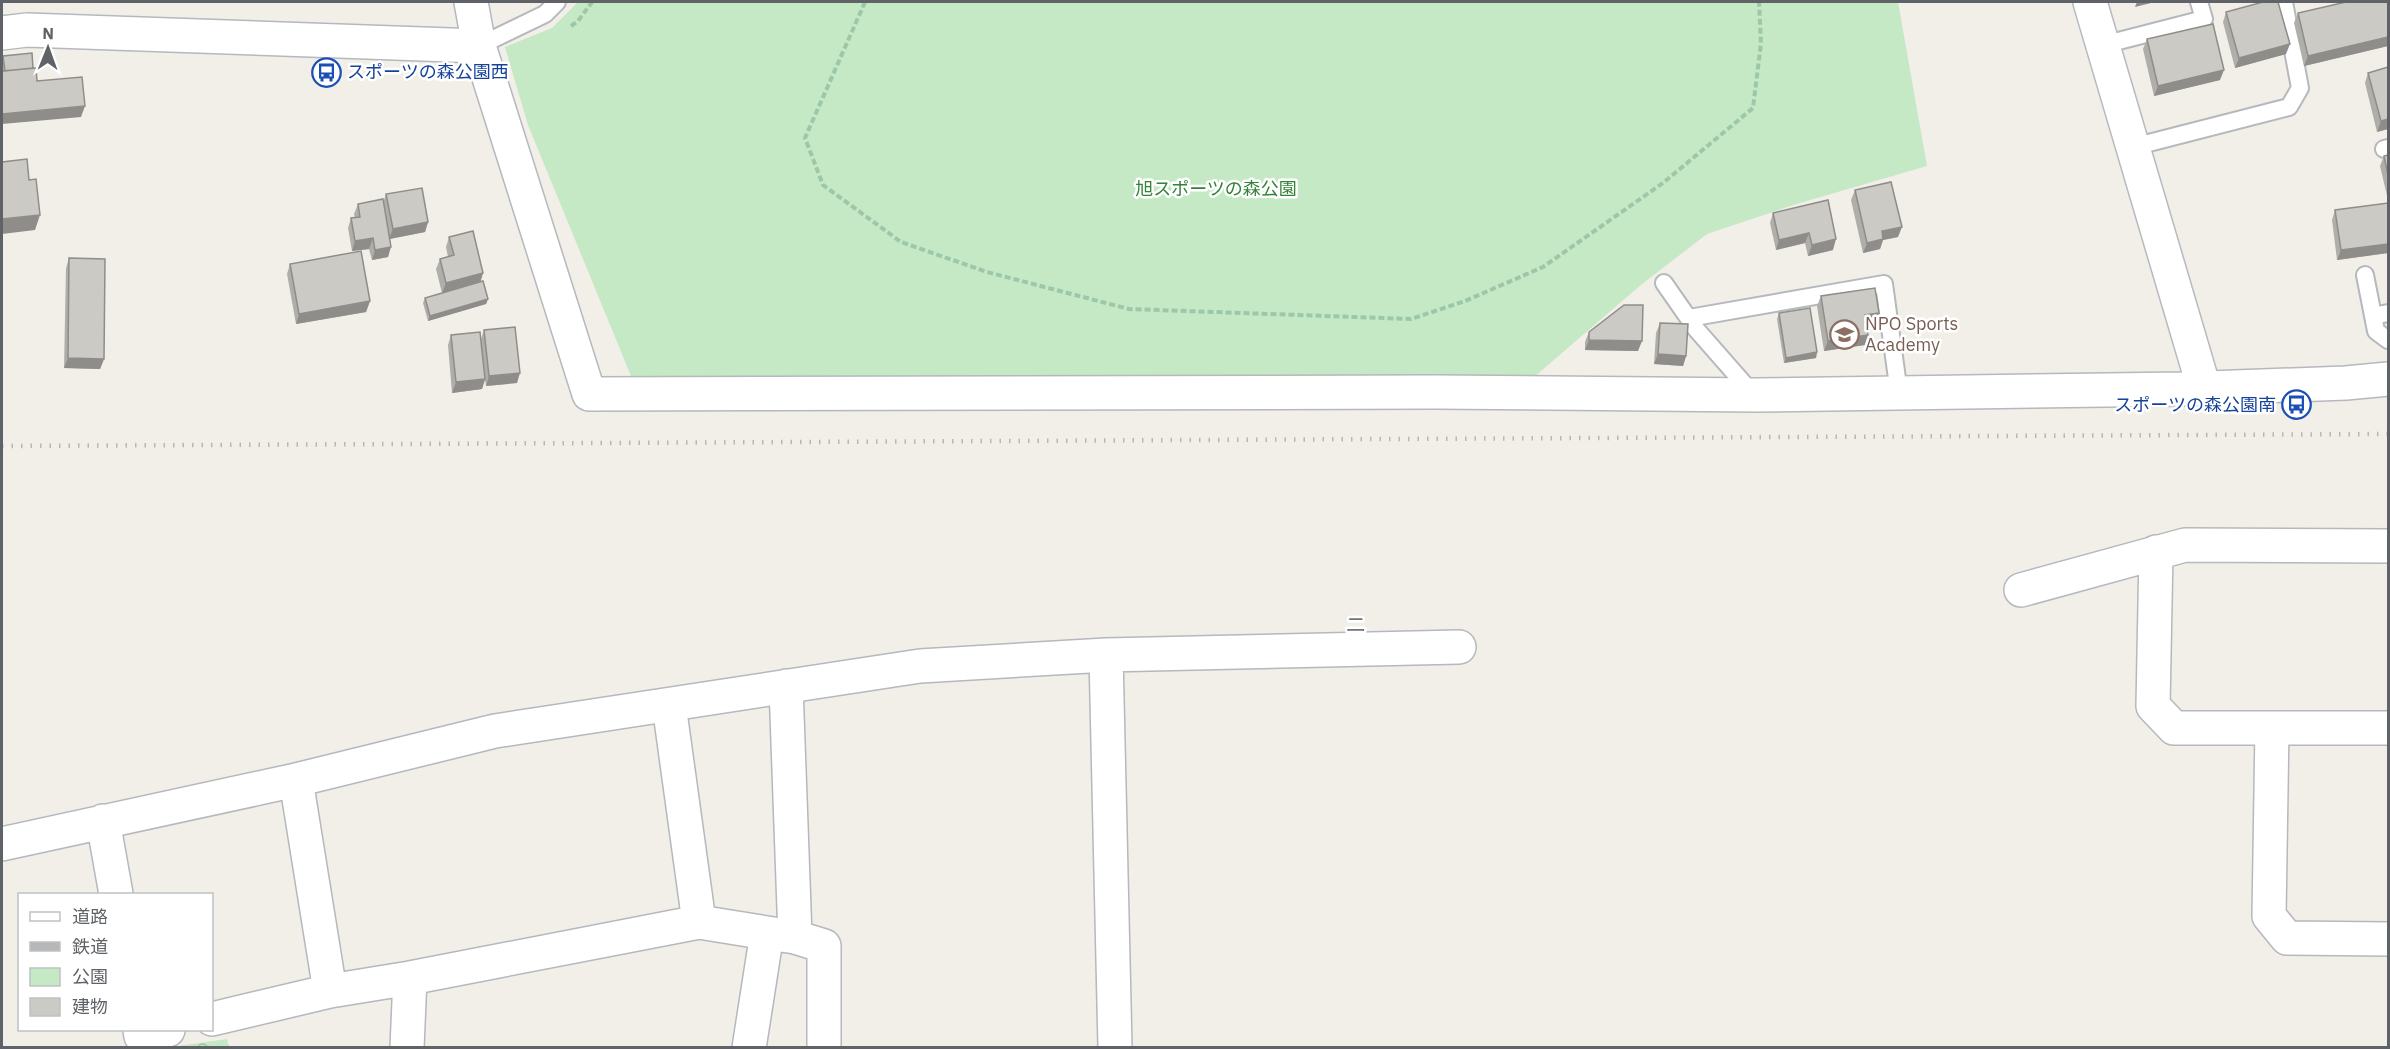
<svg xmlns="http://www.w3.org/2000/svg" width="2390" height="1049" viewBox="0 0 2390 1049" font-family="'IBM Plex Sans','Noto Sans JP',sans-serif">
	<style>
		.green { fill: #c5e8c5 }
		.forest { fill: url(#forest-crowns) }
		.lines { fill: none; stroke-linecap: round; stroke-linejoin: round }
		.lane-casing { stroke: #b5b8bc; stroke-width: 20 }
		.street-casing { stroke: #b5b8bc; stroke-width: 36 }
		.secondary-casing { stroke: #b6babf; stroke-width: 36 }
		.path { stroke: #9cc7a9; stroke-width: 4; stroke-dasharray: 6 3; stroke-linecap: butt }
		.lane { stroke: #fff; stroke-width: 16 }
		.street { stroke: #fff; stroke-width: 33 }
		.secondary { stroke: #fff; stroke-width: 33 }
		.rail { stroke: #b6b7b8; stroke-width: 4.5; stroke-dasharray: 1.5 8; stroke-linecap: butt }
		.wall { fill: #afaea9 }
		.shaded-wall { fill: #8f8d8a }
		.building { fill: #cccac5; stroke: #8f8d8a; stroke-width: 1.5 }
		.labels { text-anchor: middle; stroke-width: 5; stroke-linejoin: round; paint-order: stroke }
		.transit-label { font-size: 18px; fill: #164399; stroke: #fff; text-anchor: start }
		.park-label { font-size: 18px; fill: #348238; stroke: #fff }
		.education-label { font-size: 18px; fill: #785e54; stroke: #fff; text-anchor: start }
		.quarter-label { font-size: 21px; fill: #70757a; stroke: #fff }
	</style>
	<defs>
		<pattern id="forest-crowns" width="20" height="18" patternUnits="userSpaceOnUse" patternTransform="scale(1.5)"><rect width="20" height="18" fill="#c5e8c5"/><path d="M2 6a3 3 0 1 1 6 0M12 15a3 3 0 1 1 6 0" fill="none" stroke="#a3c0a4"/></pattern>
	</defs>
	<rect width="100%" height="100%" fill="#f1efe8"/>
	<!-- green -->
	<path class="green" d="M578 2H1898L1927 166 1793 205 1707 234 1642 284 1534 377 631 376 528 125 505 47 552 28Z"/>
	<!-- forest -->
	<path class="forest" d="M227 1039 229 1047H171Z"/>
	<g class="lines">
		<defs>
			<path id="lane" d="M2103 45 2204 19 2199 2
				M479 46 545 14 557 2
				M2133 147 2289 107 2300 88 2284 2
				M2384 149 2388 148
				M2365 275 2376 331 2388 340
				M1664 283 1696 329 1753 394
				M2373 316 2388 313
				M1689 318 1884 284 1899 393"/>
			<path id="street" d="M471 2 479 46 589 394 1436 392 1754 395 2181 389 2346 383 2388 379
				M2 33 27 30 479 46
				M2156 552 2153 706 2174 728H2388
				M2021 590 2185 545 2388 546
				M1106 655 1115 1048
				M669 705 699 922 767 933
				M2272 728 2269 916 2287 938 2388 939
				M296 780 330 991
				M103 821 116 894
				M2 844 296 780 495 731 920 666 1106 655 1459 647
				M795 937 824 946V1048
				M410 978 699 922
				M212 1019 330 991 410 978 407 1048
				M140 1030 141 1036 168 1030
				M749 1048 767 933 795 937 786 686"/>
			<path id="secondary" d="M2090 2 2204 388"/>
		</defs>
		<!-- lane casing -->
		<use href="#lane" class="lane-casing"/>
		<!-- street casing -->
		<use href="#street" class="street-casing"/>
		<!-- secondary casing -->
		<use href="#secondary" class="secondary-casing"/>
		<!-- path -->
		<path class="path" d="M865 2 805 138 823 185 901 242 987 272 1129 309 1411 319 1465 301 1543 267 1663 183 1753 108 1761 43 1759 2
			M571 26 578 21 592 2"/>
		<!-- lane -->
		<use href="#lane" class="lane"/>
		<!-- street -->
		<use href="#street" class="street"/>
		<!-- secondary -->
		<use href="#secondary" class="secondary"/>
		<!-- rail -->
		<path class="rail" d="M2 446 2388 434"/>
	</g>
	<!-- wall -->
	<path class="wall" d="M2388 2V46L2304 66 2294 23 2298 13Z
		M2226 12 2286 54 2235 68 2223 22Z
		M2147 39 2220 80 2154 96 2143 49Z
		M3 56 33 68 37 81 81 117 2 71V60Z
		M2368 73 2388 129 2377 132 2365 83Z
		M2388 155V200L2380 166 2384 156Z
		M1855 190 1898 237 1883 240 1880 249 1863 253 1851 200Z
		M386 194 428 222 425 232 390 239 388 257 372 260 369 249 352 251 348 228 351 218H355L354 214 358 204 383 203Z
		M1828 200 1833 250 1808 256 1805 243 1776 250 1770 223 1773 213Z
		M2388 203V253L2337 260 2332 220 2335 210Z
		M449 237 483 273 480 281 488 299 486 304 428 321 423 303 425 298 442 293 436 269 440 259 448 257 446 247Z
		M69 258 104 359 100 369 64 368 66 268Z
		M290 264 370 301 366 312 296 324 287 274Z
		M1821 296 1879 313 1875 323 1867 325 1865 345 1824 351 1817 306Z
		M1779 313 1817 352 1816 358 1784 363 1777 319Z
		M1660 323 1686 356 1683 366 1654 364 1656 333Z
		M484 330 517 383 486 386 485 380 482 389 452 393 448 345 451 335 481 339Z
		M1589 332 1638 351 1585 350V342Z"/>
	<!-- shaded-wall -->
	<path class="shaded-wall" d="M2137 2H2155L2135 7Z
		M2388 37V46L2304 66 2308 56Z
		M2290 44 2286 54 2235 68 2239 58Z
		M2224 70 2220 80 2154 96 2158 86Z
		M85 106 81 117 2 124V114Z
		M2388 119V129L2377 132 2381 121Z
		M40 215 35 230 2 234V219Z
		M428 222 425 232 389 239 393 229Z
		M1902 227 1898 237 1883 240 1880 249 1863 253 1867 243 1882 231Z
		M1809 233 1805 243 1776 250 1779 240Z
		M373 238 369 249 352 251 355 241Z
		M1836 239 1833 250 1808 256 1812 245Z
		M2388 244V253L2337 260 2341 250Z
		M391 247 388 257 372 260 375 250Z
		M483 273 480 284 442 293 446 283Z
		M488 299 486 304 428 321 430 316Z
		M370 301 366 312 296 324 299 314Z
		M1879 313 1875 323 1861 325 1865 315Z
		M1868 335 1865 345 1824 351 1828 341Z
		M1589 340 1642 341 1638 351 1585 350Z
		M1817 352 1816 358 1784 363 1786 358Z
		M1658 354 1686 356 1683 366 1654 364Z
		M68 358 104 359 100 369 64 368Z
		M520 373 517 383 486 386 489 376Z
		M485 379 482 389 452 393 456 382Z"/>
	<!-- building -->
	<path class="building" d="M2263 2H2278L2290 44 2239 58 2226 12Z
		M2346 2H2388V37L2308 56 2298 13Z
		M2213 24 2224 70 2158 86 2147 39Z
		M32 53 33 68 5 71 3 56Z
		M2388 67V119L2381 121 2368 73Z
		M36 68 37 81 82 77 85 106 2 114V71Z
		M2388 155V175L2384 156Z
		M27 159 29 180 36 179 40 215 2 219V162Z
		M1891 182 1902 227 1882 231 1883 239 1867 243 1855 190Z
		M422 188 428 222 393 229 386 194Z
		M383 199 391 247 375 250 373 238 355 241 351 218 360 217 358 204Z
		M1828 200 1836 239 1812 245 1809 233 1779 240 1773 213Z
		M2388 203V244L2341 250 2335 210Z
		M473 231 483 273 446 283 440 259 454 255 449 237Z
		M361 251 370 301 299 314 290 264Z
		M69 258 105 259 104 359 68 358Z
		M483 281 488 299 430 316 425 298Z
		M1875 288 1879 313 1865 315 1868 335 1828 341 1821 296Z
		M1624 305H1643L1642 341 1589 340V332Z
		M1810 308 1817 352 1786 358 1779 313Z
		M1660 323 1688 324 1686 356 1658 354Z
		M515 327 520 373 489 376 484 330Z
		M480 332 485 379 456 382 451 335Z"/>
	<!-- icons -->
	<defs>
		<symbol id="bus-ring" viewBox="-11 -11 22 22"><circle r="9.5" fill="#fff" stroke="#1a4fb4" stroke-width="1.5"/><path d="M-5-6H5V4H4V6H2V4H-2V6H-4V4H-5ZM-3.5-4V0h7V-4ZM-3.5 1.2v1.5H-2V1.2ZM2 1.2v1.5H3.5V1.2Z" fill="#1a4fb4"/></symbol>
		<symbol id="school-ring" viewBox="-11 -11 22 22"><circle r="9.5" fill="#fff" stroke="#8d6e63" stroke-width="1.5"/><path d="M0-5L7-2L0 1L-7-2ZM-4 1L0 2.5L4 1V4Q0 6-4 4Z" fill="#8d6e63"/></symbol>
	</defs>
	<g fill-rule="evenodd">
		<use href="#bus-ring" x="310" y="56" width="33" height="33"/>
		<use href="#school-ring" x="1828" y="318" width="33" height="33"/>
		<use href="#bus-ring" x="2280" y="388" width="33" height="33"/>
	</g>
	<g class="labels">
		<!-- transit labels -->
		<g class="transit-label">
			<text x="347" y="78">スポーツの森公園西</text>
			<text x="2276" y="411" text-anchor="end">スポーツの森公園南</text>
		</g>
		<!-- park labels -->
		<g class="park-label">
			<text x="1216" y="195">旭スポーツの森公園</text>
		</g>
		<!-- education labels -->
		<g class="education-label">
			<text x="1865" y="330">NPO Sports<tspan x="1865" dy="21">Academy</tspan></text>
		</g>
		<!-- quarter labels -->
		<g class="quarter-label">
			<text x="1356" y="632">ニ</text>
		</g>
	</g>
	<!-- border -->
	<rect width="2390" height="1049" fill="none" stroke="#5f6368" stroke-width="6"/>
	<!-- legend -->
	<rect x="18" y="893" width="195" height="138" fill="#ffffff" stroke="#bfc1c3" stroke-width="1.5"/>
	<rect x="30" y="912" width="30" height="9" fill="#ffffff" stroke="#bfc1c3" stroke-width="1.5"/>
	<text x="72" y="923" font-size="18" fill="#5f6368">道路</text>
	<rect x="30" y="942" width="30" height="9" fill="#b6b7b8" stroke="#bfc1c3" stroke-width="1.5"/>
	<text x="72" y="953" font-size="18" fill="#5f6368">鉄道</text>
	<rect x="30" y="968" width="30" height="18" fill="#c5e8c5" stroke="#bfc1c3" stroke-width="1.5"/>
	<text x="72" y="983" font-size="18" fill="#5f6368">公園</text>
	<rect x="30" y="998" width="30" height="18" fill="#cccac5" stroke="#bfc1c3" stroke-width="1.5"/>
	<text x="72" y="1013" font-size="18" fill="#5f6368">建物</text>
	<!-- north arrow -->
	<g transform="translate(48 48) rotate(1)" stroke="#ffffff" stroke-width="4.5" paint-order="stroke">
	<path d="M0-4.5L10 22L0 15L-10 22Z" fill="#5f6368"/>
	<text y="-9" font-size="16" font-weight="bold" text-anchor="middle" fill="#5f6368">N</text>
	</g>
</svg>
